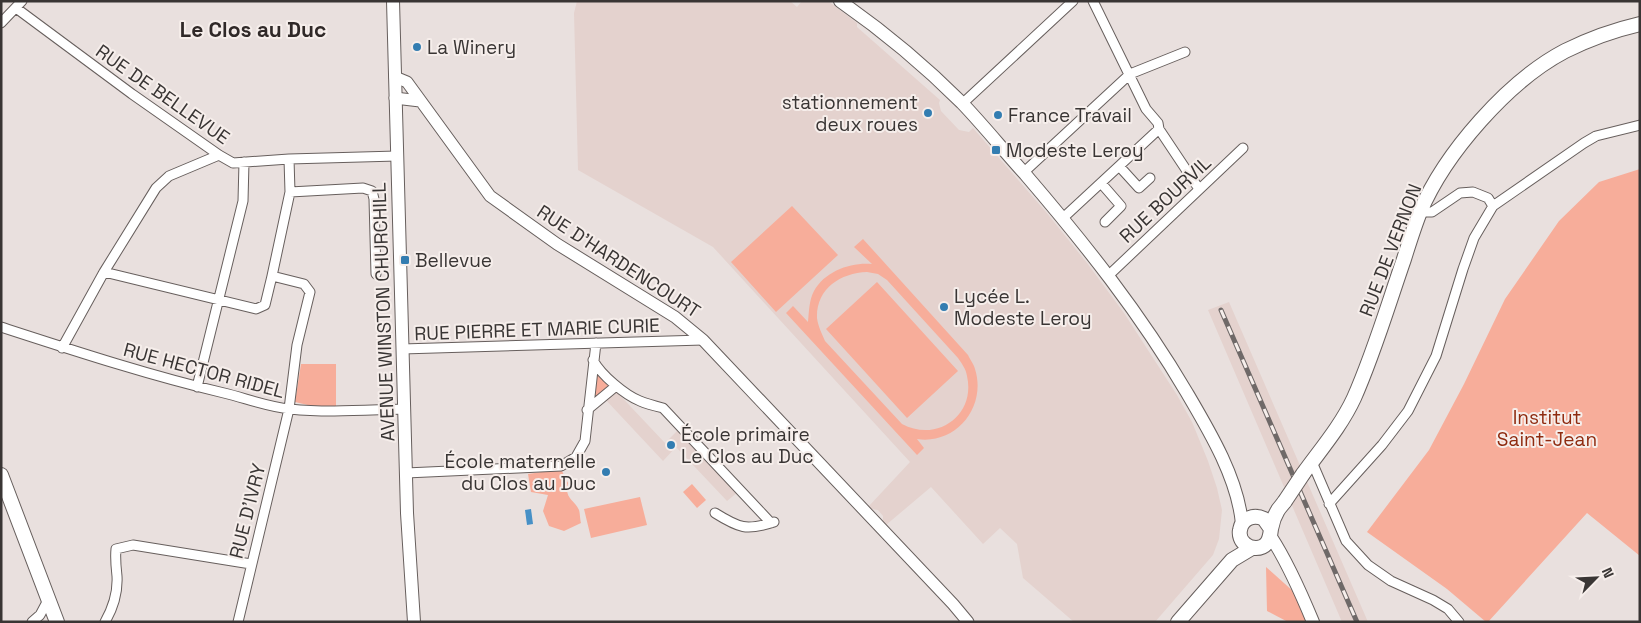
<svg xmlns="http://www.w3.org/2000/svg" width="1641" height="623" viewBox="0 0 1641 623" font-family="'Space Grotesk',sans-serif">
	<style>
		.built { fill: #e4d2ce }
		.green { fill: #f7ad9a; fill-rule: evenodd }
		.water { fill: #4790c6 }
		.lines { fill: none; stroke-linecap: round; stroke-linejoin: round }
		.minor-casing { stroke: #675f5d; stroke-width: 11 }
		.tertiary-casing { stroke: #675f5d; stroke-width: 13 }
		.secondary-casing { stroke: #675f5d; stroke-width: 14 }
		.primary-casing { stroke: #675f5d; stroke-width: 16 }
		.minor { stroke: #fff; stroke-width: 9 }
		.tertiary { stroke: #fff; stroke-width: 11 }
		.secondary { stroke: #fff; stroke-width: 12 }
		.primary { stroke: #fff; stroke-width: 14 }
		.rail-casing { stroke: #6f6968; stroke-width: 5 }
		.rail { stroke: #f6eeeb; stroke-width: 3; stroke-dasharray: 9; stroke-linecap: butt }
		.primary-bridge-casing { stroke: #675f5d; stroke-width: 16; stroke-linecap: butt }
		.primary-bridge { stroke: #fff; stroke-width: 14 }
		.poi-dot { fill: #337db1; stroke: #f6eeeb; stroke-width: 2 }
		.labels { text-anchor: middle; stroke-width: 4; stroke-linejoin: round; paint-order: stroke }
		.poi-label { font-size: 19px; fill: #393534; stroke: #f6eeeb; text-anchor: start }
		.street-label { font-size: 19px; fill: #393534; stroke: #f6eeeb }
		.park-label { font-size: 19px; fill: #8f2b10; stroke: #f6eeeb }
		.quarter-label { font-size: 21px; font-weight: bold; fill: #302928; stroke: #f6eeeb }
	</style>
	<rect width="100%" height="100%" fill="#e9e0de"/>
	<!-- built -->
	<path class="built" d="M577 1H790L797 7 802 1H828L857 23V27L940 100 939 103 941 111 959 130 969 132 973 128 1046 212 1087 263 1124 313 1177 395 1192 422 1208 461 1217 488 1222 510 1219 539 1213 555 1155 622H1074L1023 578 1017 544 1000 528 983 544 931 487 886 525 883 522V516L878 510 871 509 869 506 910 462 713 247 578 170 574 13Z
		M1229 302 1368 622H1342L1208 310Z
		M614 389 665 443 679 429 738 492 727 501 676 447 663 461 604 398Z"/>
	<!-- green -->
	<path class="green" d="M1640 169V556L1587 513 1488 622H1486L1447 589 1367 532 1429 450 1464 384 1505 299 1559 221 1599 182Z
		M792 206 838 255 776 312 731 262Z
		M863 239 968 355C970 360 974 364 975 369 987 407 956 445 917 439L924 448 917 455 786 313 793 306 808 322C809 312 809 300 814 291 825 271 851 262 872 264L854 247ZM867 272 878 274 887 280 958 358C962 364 966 369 967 376 976 415 937 443 902 424L825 341C822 334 818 326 817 318 816 289 840 273 867 272Z
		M877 282 958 371 907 418 826 329Z
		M301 364H336V407L312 406 295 402Z
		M594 367 613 386 590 404Z
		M561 469 568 483C564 499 574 499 579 510 580 513 580 519 581 523L564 531 549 526 543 511 548 495 531 492 528 474Z
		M692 484 706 500 697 508 683 492Z
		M640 497 647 525 591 538 584 509Z
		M1266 567 1294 592 1308 622H1288L1267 611Z"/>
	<!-- water -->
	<path class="water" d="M531 509 533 524 527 525 525 510Z"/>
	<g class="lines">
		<defs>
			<path id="minor" d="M1093 1 1146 109 1158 123 1159 129 1199 189
				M16 8 132 94 219 155 233 163 289 159 397 156
				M1 23 22 1
				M962 104 1073 1
				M1119 166 1139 188 1150 178
				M1023 173 1130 74 1185 52
				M1101 183 1121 206 1105 222
				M290 192 363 188 372 191 374 199 376 274
				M1420 212H1432L1460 193 1473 192 1488 198 1493 206
				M1063 218 1159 129
				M104 272 256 309 265 305 272 276
				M1109 275 1243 148
				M1 327C75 351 148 375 224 393 245 398 268 407 290 409 328 413 366 410 404 409
				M62 348 104 272 156 188 169 176 219 155
				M402 349 703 340
				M593 360C601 375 625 395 640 401 647 404 655 406 663 408L771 523
				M197 387 243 201 244 162
				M587 410 616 386
				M1312 462 1346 541 1368 565 1391 581 1433 600 1448 609 1459 622
				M406 473 561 466 576 457 585 441 596 343
				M1329 504 1382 445 1408 411 1436 356 1463 269 1474 238 1493 206 1584 143 1596 136 1640 125
				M715 513C739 528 746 531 774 522
				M32 622 40 615 48 600
				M105 622C113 608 118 593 117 576 116 567 115 559 116 549L133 545 251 564
				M238 622 289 409 297 345 310 292 304 284 272 276 290 192 289 159"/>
			<path id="tertiary" d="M395 77 407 82 490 196 557 244 675 317 703 340 953 604 968 622
				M395 98 420 101"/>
			<path id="secondary" d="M393 1 407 513 414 622
				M840 1C883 31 925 66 962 103 984 126 1004 151 1025 174 1085 244 1140 313 1187 393 1210 432 1238 479 1242 524
				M1271 537C1288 563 1301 593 1313 622"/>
			<path id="primary" d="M1303 474C1321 449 1341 426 1354 398 1374 353 1388 305 1404 259 1409 243 1414 227 1420 212 1445 153 1508 81 1565 51 1589 39 1614 30 1640 24
				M1 475 57 622
				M1271 529 1264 519C1254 514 1242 518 1240 530 1239 535 1241 541 1245 544 1248 547 1252 548 1256 548 1268 548 1270 538 1271 529 1272 523 1275 515 1278 510 1280 507 1283 504 1285 501
				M1178 622 1232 560 1252 548"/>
		</defs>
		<!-- minor casing -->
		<use href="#minor" class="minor-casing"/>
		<!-- tertiary casing -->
		<use href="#tertiary" class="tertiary-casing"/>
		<!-- secondary casing -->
		<use href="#secondary" class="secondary-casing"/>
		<!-- primary casing -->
		<use href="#primary" class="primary-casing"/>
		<!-- minor -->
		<use href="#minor" class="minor"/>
		<!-- tertiary -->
		<use href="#tertiary" class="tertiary"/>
		<!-- secondary -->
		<use href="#secondary" class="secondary"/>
		<!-- primary -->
		<use href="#primary" class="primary"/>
		<defs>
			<path id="rail" d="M1221 310 1357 622"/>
		</defs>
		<!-- rail casing -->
		<use href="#rail" class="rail-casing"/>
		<!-- rail -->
		<use href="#rail" class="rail"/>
		<defs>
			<path id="primary-bridge" d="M1285 501 1303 474"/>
		</defs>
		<!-- primary-bridge casing -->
		<use href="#primary-bridge" class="primary-bridge-casing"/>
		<!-- primary-bridge -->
		<use href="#primary-bridge" class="primary-bridge"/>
	</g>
	<!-- markers -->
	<g class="poi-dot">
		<circle cx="417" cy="47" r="5"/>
		<circle cx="928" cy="113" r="5"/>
		<circle cx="998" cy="115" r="5"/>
		<rect x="991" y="145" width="10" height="10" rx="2.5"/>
		<rect x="400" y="255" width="10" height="10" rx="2.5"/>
		<circle cx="944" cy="307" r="5"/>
		<circle cx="671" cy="445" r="5"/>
		<circle cx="606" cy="472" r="5"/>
	</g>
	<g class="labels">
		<!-- poi labels -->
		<g class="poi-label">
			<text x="427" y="54">La Winery</text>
			<text x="918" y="109" text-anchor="end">stationnement<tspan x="918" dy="22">deux roues</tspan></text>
			<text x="1008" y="122">France Travail</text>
			<text x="1006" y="157">Modeste Leroy</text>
			<text x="415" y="267">Bellevue</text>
			<text x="954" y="303">Lycée L.<tspan x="954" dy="22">Modeste Leroy</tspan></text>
			<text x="681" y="441">École primaire<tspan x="681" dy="22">Le Clos au Duc</tspan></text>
			<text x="596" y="468" text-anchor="end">École maternelle<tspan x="596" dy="22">du Clos au Duc</tspan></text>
		</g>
		<!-- street labels -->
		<g class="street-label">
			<text transform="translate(163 94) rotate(35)" y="7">RUE DE BELLEVUE</text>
			<text transform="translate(1165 199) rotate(-43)" y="7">RUE BOURVIL</text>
			<text transform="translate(1390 250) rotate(-69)" y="7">RUE DE VERNON</text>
			<text transform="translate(619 261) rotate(33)" y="7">RUE D'HARDENCOURT</text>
			<text transform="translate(383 312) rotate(-92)" y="7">AVENUE WINSTON CHURCHILL</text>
			<text transform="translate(537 329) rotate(-2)" y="7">RUE PIERRE ET MARIE CURIE</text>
			<text transform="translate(204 370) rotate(15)" y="7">RUE HECTOR RIDEL</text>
			<text transform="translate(247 511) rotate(-76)" y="7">RUE D'IVRY</text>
		</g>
		<!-- park labels -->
		<g class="park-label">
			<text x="1547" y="424">Institut<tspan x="1547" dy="22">Saint-Jean</tspan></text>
		</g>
		<!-- quarter labels -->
		<g class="quarter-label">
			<text x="253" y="37">Le Clos au Duc</text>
		</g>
	</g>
	<!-- border -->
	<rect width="1641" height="623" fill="none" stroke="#393534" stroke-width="5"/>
	<!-- north arrow -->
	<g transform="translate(1596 578) rotate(66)" stroke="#f6eeeb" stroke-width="4" paint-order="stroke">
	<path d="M0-4L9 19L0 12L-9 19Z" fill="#393534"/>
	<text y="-8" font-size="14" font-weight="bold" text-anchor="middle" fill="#393534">N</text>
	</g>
</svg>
